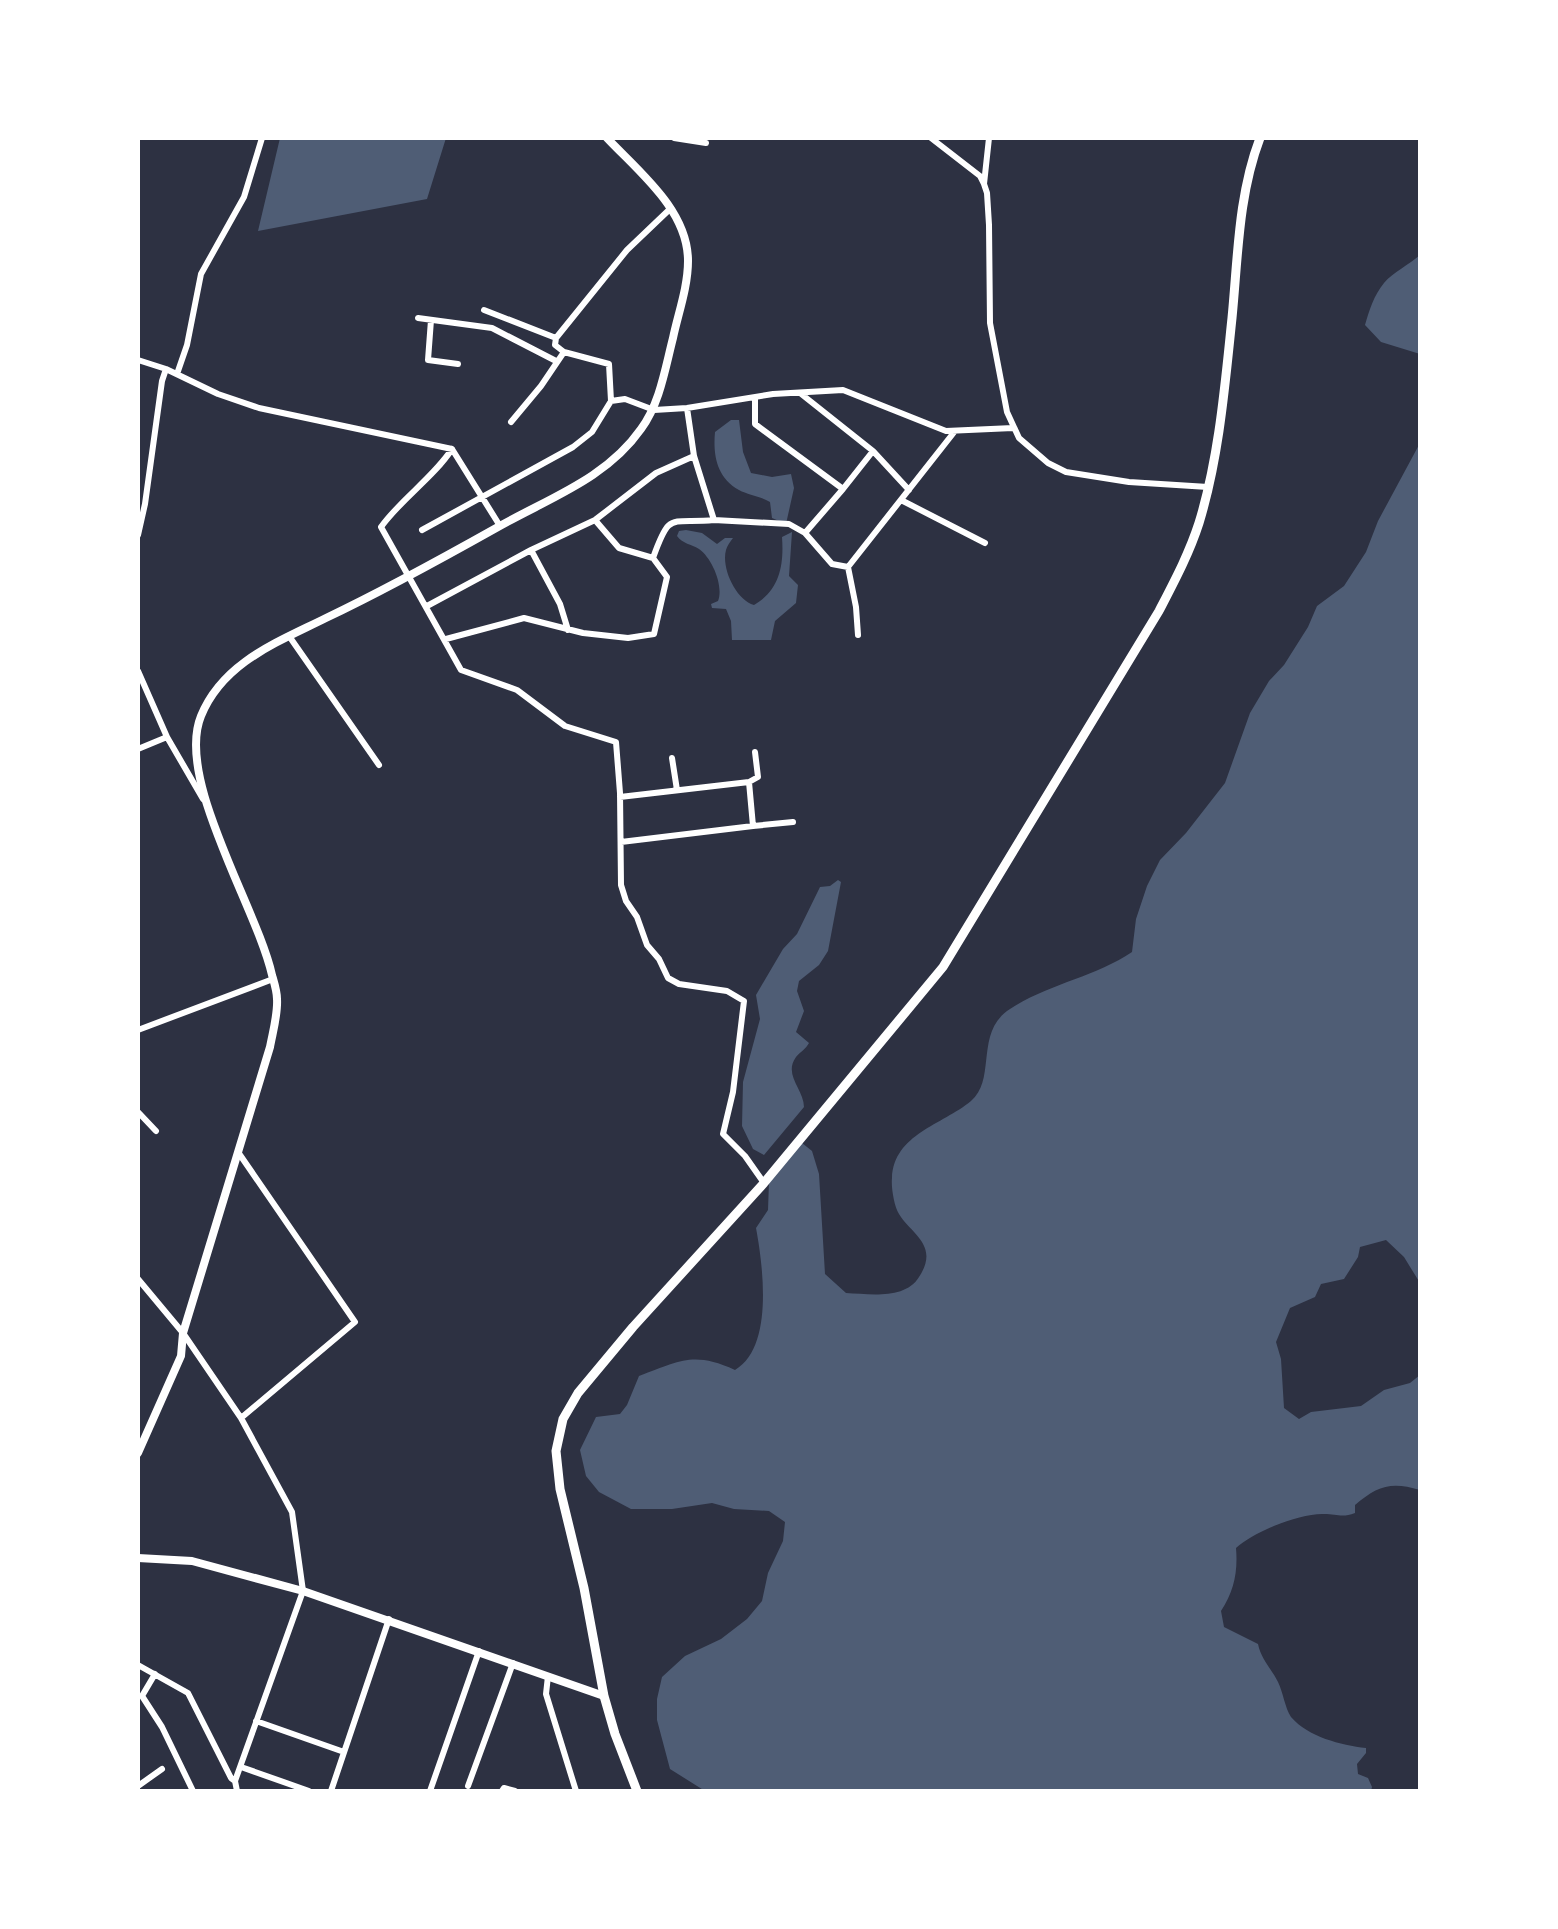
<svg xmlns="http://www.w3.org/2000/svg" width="1558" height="1929" viewBox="0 0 1558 1929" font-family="Manrope,sans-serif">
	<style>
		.water { fill: #4f5d75 }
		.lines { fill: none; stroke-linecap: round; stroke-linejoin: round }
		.minor { stroke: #fff; stroke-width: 6 }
		.tertiary { stroke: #fff; stroke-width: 8 }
		.secondary { stroke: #fff; stroke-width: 9 }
	</style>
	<rect width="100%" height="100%" fill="#2d3142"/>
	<!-- water -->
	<path class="water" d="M280 138H446L427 199 258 231Z
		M1420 255V354L1381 342 1365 325C1369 311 1374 295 1384 283 1393 272 1409 265 1420 255Z
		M731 420H739L743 452 751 473 772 477 791 474 794 488 786 524 772 518 770 502C760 496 748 495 739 490 716 477 713 454 715 432Z
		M1420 443V1283L1404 1257 1386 1240 1360 1247 1358 1257 1344 1279 1321 1284 1315 1297 1290 1308 1276 1342 1281 1359 1284 1408 1299 1419 1311 1412 1361 1406 1384 1390 1410 1383 1420 1375V1490C1391 1481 1377 1486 1355 1505V1513C1342 1518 1337 1514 1324 1514 1299 1513 1254 1532 1236 1548 1238 1572 1234 1591 1221 1611L1224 1627 1258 1644C1261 1659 1271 1668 1278 1682 1283 1692 1285 1708 1291 1717 1308 1737 1341 1745 1366 1748V1753L1357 1764 1358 1774 1368 1778 1372 1787 1371 1791H705L670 1769 657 1720V1699L662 1677 685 1656 721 1639 747 1619 762 1601 768 1573 783 1541 785 1522 769 1511 734 1509 712 1503 672 1509H631L599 1492 586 1476 580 1450 596 1417 620 1414 627 1405 639 1376C680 1361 693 1351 735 1370 774 1347 763 1266 756 1228L768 1210 769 1182 802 1143 812 1151 819 1174 825 1274 846 1293C869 1294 905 1300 919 1277 940 1245 911 1234 899 1214 894 1206 891 1187 892 1178 894 1134 942 1125 971 1101 997 1079 974 1032 1010 1009 1048 984 1095 977 1132 952L1136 919 1147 886 1160 860 1186 833 1225 783 1250 713 1269 681 1284 665 1308 627 1317 606 1344 586 1366 552 1378 521Z
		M686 530 702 533 717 544 725 538H733C730 542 727 546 726 550 721 568 736 600 754 605 780 590 784 565 782 537L792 532 789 576 798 585 796 603 775 621 771 640H732L731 621 726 609 712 608 711 604 718 601C724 586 712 558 699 549 691 544 683 544 677 536L679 531Z
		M838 880 841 882 828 951 819 965 799 981 797 991 804 1011 796 1032 809 1043C806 1049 800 1052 796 1057 783 1075 804 1089 804 1107L764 1155 753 1149 742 1126 743 1082 760 1019 756 995 783 949 797 934 820 887 830 886Z"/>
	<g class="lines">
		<!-- minor -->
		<path class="minor" d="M674 138 706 143
			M931 138 980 176 984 184
			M989 138 984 184 987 193 989 225 990 323 1007 412 1019 438 1048 463 1066 472 1129 482 1208 487
			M484 310 556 338 555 345 564 352 541 386 511 422
			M418 318 492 328 556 361
			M431 320 428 360 458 364
			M556 338 627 250 671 208
			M138 360 166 369 218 394 259 408 452 449 500 526
			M177 374 187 345 201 274 244 197 262 138
			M800 393 873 451 909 490
			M755 397V424L843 489 805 533 832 564 848 567 955 431
			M611 401 625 399 654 410 687 408 773 394 843 390 946 431 1013 428
			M452 449C433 478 402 498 381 527L461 670 517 690 565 726 616 742 620 793 621 885 626 901 637 917 647 945 659 959 668 978 679 984 727 991 744 1001 733 1092 723 1134 745 1156 764 1183
			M843 489 873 451
			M901 500 985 543
			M595 520 619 548 653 558
			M714 520 789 524 805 533
			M422 530 573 447 592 432 611 401 609 364 564 352
			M138 535 145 504 162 381 166 369
			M531 550 560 604 568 630
			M848 567 856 607 858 635
			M427 606 531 550 595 520 656 473 694 456
			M289 636 379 765
			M446 639 524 618 583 633 628 638 654 634 667 577 653 558C670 510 670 524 714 520L694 456 687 408
			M138 671 167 737 203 799
			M138 749 167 737
			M672 758 677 790
			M749 782 758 777 755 752
			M620 797 749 782 753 826 621 842
			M753 826 793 822
			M138 1030 273 979
			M138 1112 156 1131
			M238 1152 355 1322 241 1418
			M138 1279 183 1333 241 1418 292 1512 303 1591 235 1781 237 1791
			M138 1665 188 1693 231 1778 235 1781
			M155 1674 142 1696 162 1727 193 1791
			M548 1676 546 1694 576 1791
			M256 1721 344 1752
			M241 1767 309 1791
			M138 1786 162 1769
			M468 1786 513 1663
			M331 1791 389 1619
			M430 1791 479 1651
			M502 1791 504 1788 515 1791"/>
		<!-- tertiary -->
		<path class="tertiary" d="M138 1453 181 1356 183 1333 270 1047C273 1031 278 1014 277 999 277 991 274 982 272 975 257 908 175 779 201 716 223 662 278 642 326 618 385 590 441 559 498 527 549 498 606 479 641 429 660 403 665 369 673 338 678 314 688 287 688 261 688 210 639 172 607 138
			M138 1558 192 1561 303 1591 604 1696"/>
		<!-- secondary -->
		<path class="secondary" d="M637 1791 615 1734 604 1696 584 1588 560 1489 556 1451 563 1419 578 1393 633 1327 764 1183 943 967 1159 611C1174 582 1189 554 1199 523 1219 458 1225 385 1232 318 1238 257 1238 196 1260 138"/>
	</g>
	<!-- border -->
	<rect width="1558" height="1929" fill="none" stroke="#ffffff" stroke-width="280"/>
</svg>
